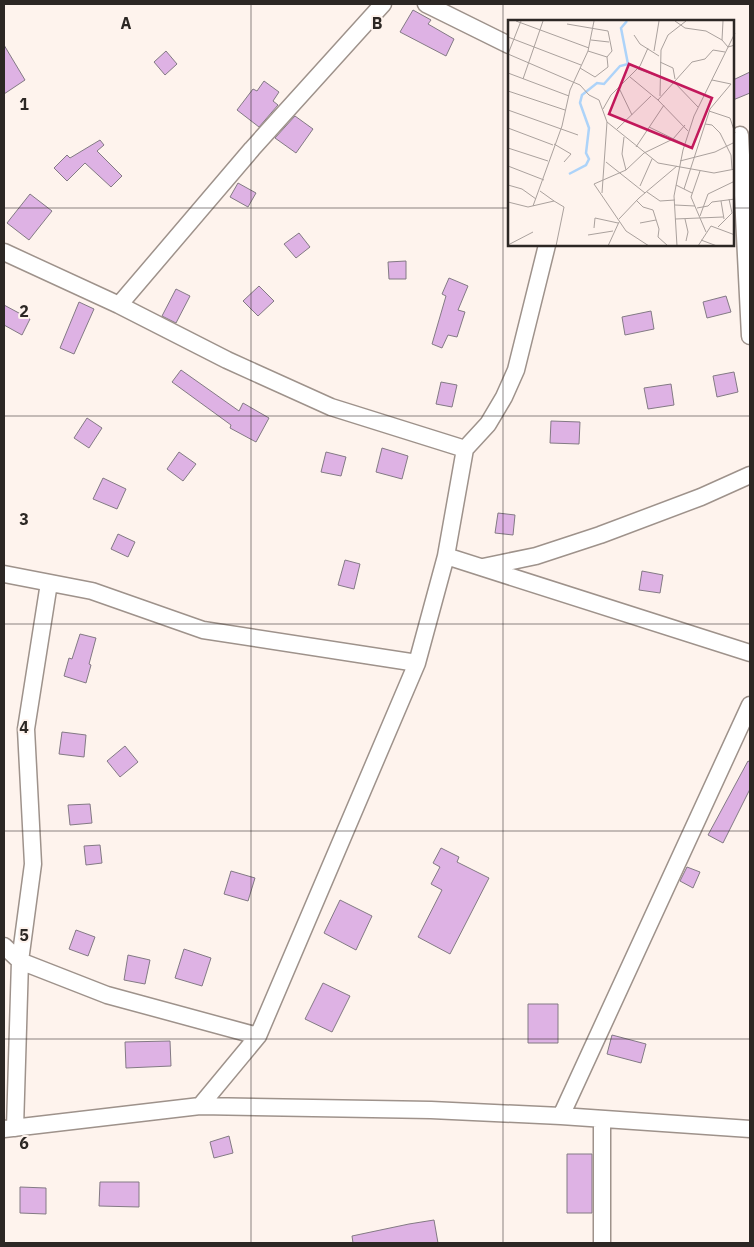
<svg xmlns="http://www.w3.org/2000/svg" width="754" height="1247" viewBox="0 0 754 1247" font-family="'IBM Plex Sans',sans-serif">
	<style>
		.building { fill: #deb2e4; stroke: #837a84 }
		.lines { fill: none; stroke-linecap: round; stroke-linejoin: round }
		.minor-casing { stroke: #9e928b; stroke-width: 19 }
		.minor { stroke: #fff; stroke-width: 16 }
		.grid { fill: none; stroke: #2c2724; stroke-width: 1; stroke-opacity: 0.55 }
		.inset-river { fill: none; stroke: #add3f9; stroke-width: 2.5 }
		.inset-road { fill: none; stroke: #aaa19d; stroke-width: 1 }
		.view { fill: #c2185b; fill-opacity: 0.15; stroke: #c2185b; stroke-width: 2.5 }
		.inset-edge { fill: none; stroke: #2c2724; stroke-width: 2.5 }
		.grid-label { font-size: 16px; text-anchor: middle; font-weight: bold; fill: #2c2724; stroke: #fef3ed; stroke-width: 4; stroke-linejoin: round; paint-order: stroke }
	</style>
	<rect width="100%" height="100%" fill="#fef3ed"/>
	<!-- building -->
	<path class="building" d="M413 10 431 20 428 24 454 39 446 56 400 32Z
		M4 45 25 80 4 94Z
		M166 51 177 64 165 75 154 62Z
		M750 72V93L733 100V80Z
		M264 81 279 92 273 101 278 105 259 127 237 110 253 89 257 91Z
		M295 116 313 129 296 153 275 138Z
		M100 140 104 145 97 151 122 176 111 187 85 163 67 181 54 168 67 155 70 158Z
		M238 183 256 193 248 207 230 197Z
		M30 194 52 211 29 240 7 223Z
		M299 233 310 247 296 258 284 244Z
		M406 261V279H389L388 262Z
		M449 278 468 286 458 310 465 312 457 337 448 335 442 348 432 344 446 296 442 294Z
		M259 286 274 301 258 316 243 301Z
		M176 289 190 296 176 323 162 316Z
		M726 296 731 312 707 318 703 302Z
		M79 302 94 309 74 354 60 348Z
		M4 305 30 319 22 335 4 325Z
		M651 311 654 329 625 335 622 317Z
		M181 370 239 411 243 403 269 418 256 442 230 428 231 425 172 382Z
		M734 372 738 392 717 397 713 376Z
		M441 382 457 385 452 407 436 404Z
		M671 384 674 405 648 409 644 388Z
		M87 418 102 428 89 448 74 438Z
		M551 421 580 422 579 444 550 443Z
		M382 448 408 456 402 479 376 472Z
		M179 452 196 464 183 481 167 469Z
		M326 452 346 457 341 476 321 472Z
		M103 478 126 489 117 509 93 499Z
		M498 513 515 515 513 535 495 533Z
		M118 534 135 542 128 557 111 549Z
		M345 560 360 564 354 589 338 585Z
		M642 571 663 575 660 593 639 590Z
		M80 634 96 638 89 664 91 665 86 683 64 676 69 658 72 659Z
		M62 732 86 735 84 757 59 754Z
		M125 746 138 762 120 777 107 761Z
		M748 761 750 762V789L723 843 708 835Z
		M90 804 92 823 70 825 68 805Z
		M100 845 102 863 86 865 84 846Z
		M441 848 459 857 457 862 489 878 450 954 418 937 442 890 431 884 440 867 433 863Z
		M687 867 700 872 693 888 680 881Z
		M231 871 255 878 248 901 224 894Z
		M340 900 372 916 356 950 324 933Z
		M76 930 95 937 88 956 69 949Z
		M184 949 211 958 202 986 175 978Z
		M128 955 150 960 145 984 124 980Z
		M323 983 350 996 332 1032 305 1019Z
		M528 1004H558V1043H528Z
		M612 1035 646 1044 641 1063 607 1054Z
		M170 1041 171 1066 126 1068 125 1042Z
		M229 1136 233 1153 214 1158 210 1142Z
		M567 1154H592V1213H567Z
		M100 1182H139V1207L99 1206Z
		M20 1187 46 1188V1214L20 1213Z
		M434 1220 438 1243H353L352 1236 409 1224Z"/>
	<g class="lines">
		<defs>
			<path id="minor" d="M426 4 509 45
				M740 135 750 336
				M4 252 119 305 227 360 331 407 465 449
				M119 305 252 149 383 4
				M446 556 465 449 488 424 504 397 516 370 547 245
				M483 567 536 556 600 535 701 497 750 475
				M4 574 92 591 203 630 417 663
				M4 946 20 961 107 995 258 1036
				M200 1106 258 1036 417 663 446 556 750 653
				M561 1116 750 705
				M15 1128 20 961 33 864 26 729 49 583
				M4 1129 200 1106 431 1110 561 1116 750 1129
				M602 1243V1119"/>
		</defs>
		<!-- minor casing -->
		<use href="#minor" class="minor-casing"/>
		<!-- minor -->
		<use href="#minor" class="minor"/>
	</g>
	<!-- grid -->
	<path class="grid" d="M251 4V1243M503 4V1243M4 208H509M733 208H750M4 416H750M4 624H750M4 831H750M4 1039H750"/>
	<!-- overview -->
	<g transform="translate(508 20)">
		<rect width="226" height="226" fill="#fef3ed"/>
		<path class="inset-river" d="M61 154 78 145 81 139 78 133 81 108 72 83 74 75 89 63 96 64 112 46 120 44 113 8 119 1"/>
		<path class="inset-road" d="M8 1 81 28M167 1 177 8 198 11 214 20M215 1 214 20 220 27 227 25M59 4 100 11 104 31 99 37M126 15 132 24 151 36M0 17 73 45M83 20 101 22M80 31 99 37M146 31 151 1M0 34 72 65 81 75 91 80 99 102 150 143 206 153 227 149M0 34 13 1M152 42 165 48 167 59M72 48 87 57 100 47 99 37M130 49 152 57M0 53 61 76M122 57 150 80M15 59 35 1M165 61 190 87M111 68 124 95M0 71 57 90M152 76 153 30 160 15 178 1M95 89 103 75 132 46 140 28M0 90 70 115M201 91 222 98 227 113M197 104 204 105 212 113 223 135 224 149M141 107 176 124M0 108 45 125M109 109 143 76M180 111 150 80 184 42 197 39 205 30 217 32M116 117 114 134 118 150M46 124 63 134 56 142M128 127 156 85M0 128 40 141M172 141 207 132 227 122M98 142 137 173M0 146 36 160M192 151 183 177 198 212M0 165 14 169 28 179M168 165 184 173M132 166 144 139M176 169 202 89 223 64 204 60M32 171 46 181M139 172 152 181 167 180M94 173 99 102M128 180 135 187 145 190M213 181 216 199M0 182 20 187 46 181 56 187 48 226M167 185 187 186M25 186 54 106 62 70 80 31 86 1M189 188 200 186 204 182 227 179M145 190 151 209 150 217 160 226M192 196 200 174 227 161M111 199 131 178 169 146M167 199 215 197M177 199 180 212 178 221M132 203 148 200M210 207 224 193 221 179M86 208 87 198 110 203M80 215 105 211M193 220 209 226M0 225 25 212M100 226 111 202M141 226 118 211 86 164 118 150 136 133 165 119 177 105M169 226 166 176 175 130 186 96 227 13M190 226 203 206 227 215"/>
		<path class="view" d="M121 44 204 78 184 128 101 94Z"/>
		<rect width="226" height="226" class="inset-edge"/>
	</g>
	<g class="grid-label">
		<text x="126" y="29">A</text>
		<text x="377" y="29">B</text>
		<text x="24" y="110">1</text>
		<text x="24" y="317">2</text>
		<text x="24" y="525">3</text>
		<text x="24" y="733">4</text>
		<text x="24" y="941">5</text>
		<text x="24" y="1149">6</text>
	</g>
	<!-- border -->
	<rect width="754" height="1247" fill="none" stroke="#2c2724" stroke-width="10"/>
</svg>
